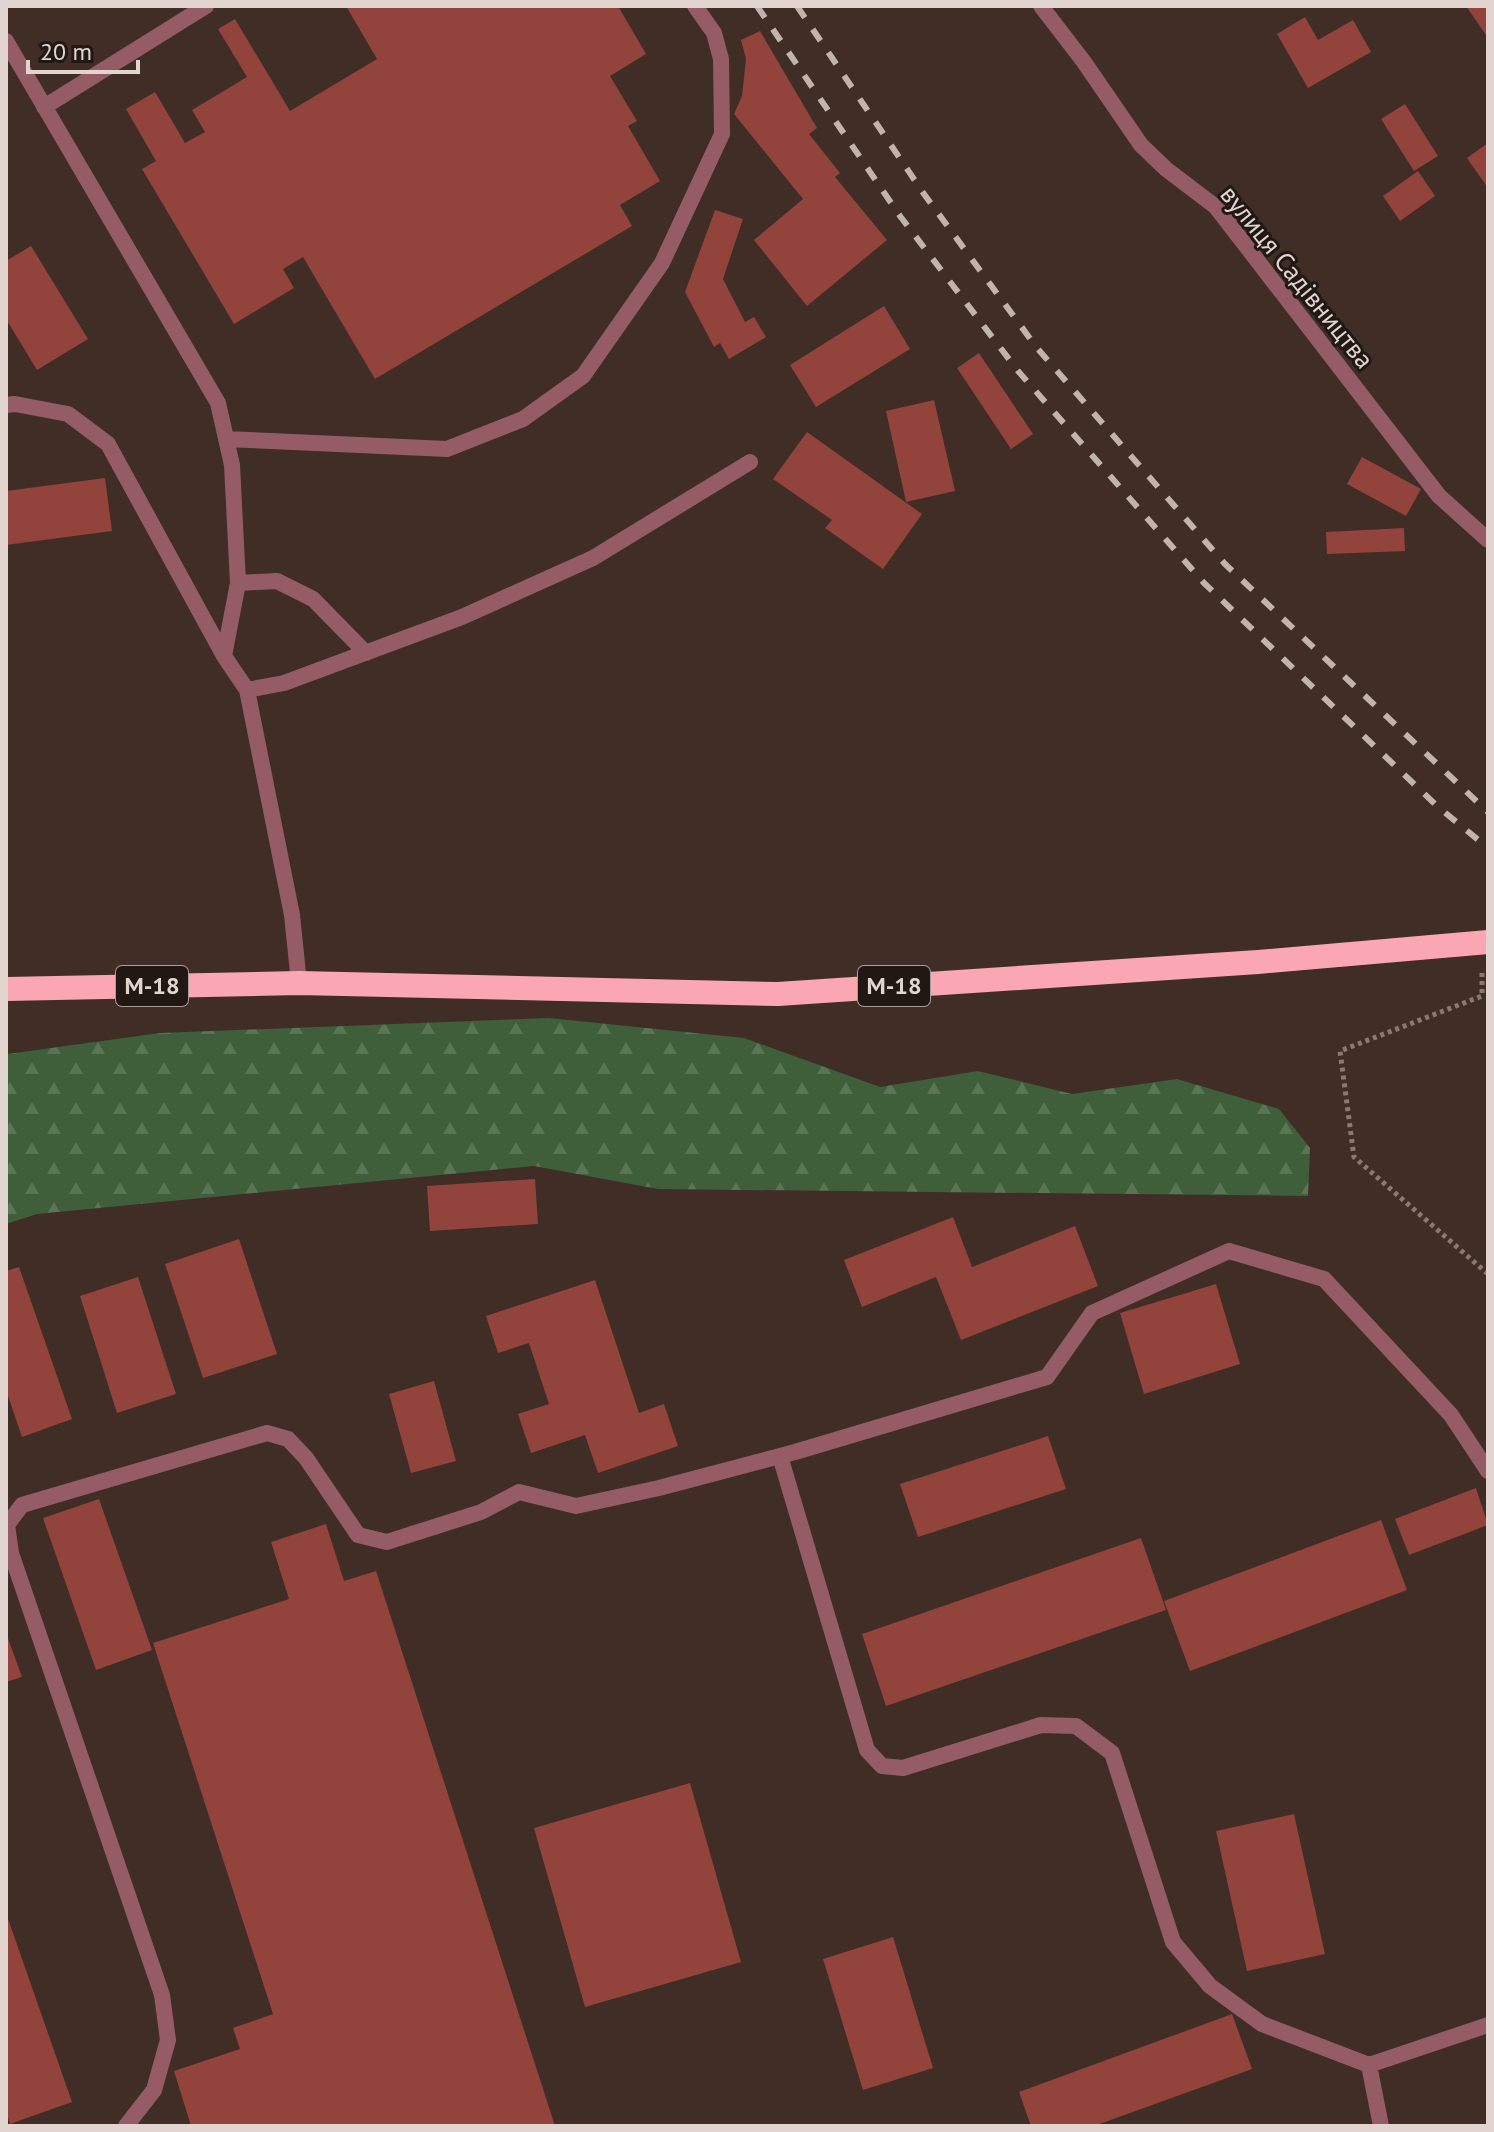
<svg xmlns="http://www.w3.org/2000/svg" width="1494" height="2132" viewBox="0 0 1494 2132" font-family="'PT Sans',sans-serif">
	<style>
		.forest { fill: url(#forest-firs) }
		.building { fill: #91433c }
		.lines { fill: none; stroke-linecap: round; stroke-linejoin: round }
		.path { stroke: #897973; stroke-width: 5; stroke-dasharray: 4 4; stroke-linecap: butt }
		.lane { stroke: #955c65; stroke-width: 16 }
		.street { stroke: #955c65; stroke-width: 16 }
		.highway { stroke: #fba6b3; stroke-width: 24 }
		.rail { stroke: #c1b3ae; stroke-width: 6; stroke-dasharray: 14 14; stroke-linecap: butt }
		.labels { text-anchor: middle; stroke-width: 6; stroke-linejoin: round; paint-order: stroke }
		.shield { fill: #211814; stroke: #a89c98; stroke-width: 2 }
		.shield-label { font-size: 24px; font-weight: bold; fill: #e2d5d0 }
		.street-label { font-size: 26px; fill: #e2d5d0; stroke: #211814 }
	</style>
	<defs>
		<pattern id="forest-firs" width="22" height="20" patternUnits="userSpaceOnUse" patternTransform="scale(2)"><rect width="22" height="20" fill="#3f5f3a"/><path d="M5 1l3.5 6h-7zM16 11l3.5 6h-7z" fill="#5a7555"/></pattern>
	</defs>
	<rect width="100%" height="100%" fill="#402d26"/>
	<!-- forest -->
	<path class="forest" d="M549 1018 744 1038 880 1087 978 1071 1072 1094 1177 1079 1279 1109 1310 1148 1308 1196 658 1189 534 1166 37 1214 6 1224V1061L8 1054 160 1033Z"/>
	<!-- building -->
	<path class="building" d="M346 6H618L646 54 610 76 637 121 628 126 660 181 620 205 632 226 375 379 303 257 283 269 294 288 234 324 142 169 156 161 126 109 155 92 185 143 205 132 192 110 247 77 218 29 235 19 290 111 377 59Z
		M1466 6H1488V38Z
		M1305 17 1318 40 1353 20 1371 52 1308 88 1277 34Z
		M760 31 817 128 809 134 840 173 835 177 887 240 807 306 754 240 803 199 734 114 742 96 746 59 741 40Z
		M1405 104 1438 156 1414 171 1381 119Z
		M1488 143V188L1467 158Z
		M1418 171 1435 196 1400 221 1383 196Z
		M715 210 743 219 723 279 745 322 754 317 766 337 729 359 720 343 714 347 685 292Z
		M31 246 88 339 37 370 6 319V261Z
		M884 306 910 349 816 407 790 365Z
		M979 353 1033 434 1011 449 957 368Z
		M934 400 955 491 906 502 886 411Z
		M807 432 922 514 883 569 825 528 832 520 773 479Z
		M1362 457 1421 489 1406 516 1347 484Z
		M105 478 112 531 6 545V491Z
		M1404 528 1405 551 1327 554 1326 532Z
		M535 1179 538 1224 430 1231 427 1186Z
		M953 1217 972 1267 1075 1226 1098 1286 961 1340 936 1277 862 1307 844 1260Z
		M239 1239 277 1354 203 1378 165 1264Z
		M19 1267 72 1419 22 1437 6 1390V1271Z
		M138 1277 176 1394 117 1413 80 1296Z
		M595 1280 639 1413 664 1404 678 1446 598 1473 585 1435 531 1453 518 1414 549 1404 529 1343 498 1353 486 1316Z
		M1216 1284 1240 1364 1144 1394 1120 1313Z
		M434 1381 456 1461 411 1473 389 1394Z
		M1048 1436 1066 1489 918 1537 900 1484Z
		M1476 1488 1488 1525 1409 1555 1395 1519Z
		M99 1499 152 1650 96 1670 43 1518Z
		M1381 1520 1407 1590 1190 1671 1164 1601Z
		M326 1524 344 1581 376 1571 555 2126H191L174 2071 240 2049 233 2028 273 2014 153 1643 289 1599 271 1542Z
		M1141 1538 1166 1610 886 1706 862 1634Z
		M6 1633 22 1677 6 1682Z
		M690 1783 741 1962 585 2007 534 1828Z
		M1294 1814 1325 1954 1247 1971 1216 1831Z
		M6 1913 72 2102 10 2124 6 2112Z
		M893 1937 933 2068 863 2090 823 1959Z
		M1232 2014 1252 2069 1094 2126H1031L1019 2092Z"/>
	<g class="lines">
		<!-- path -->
		<path class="path" d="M1482 973V996L1340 1051 1354 1157 1488 1274"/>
		<!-- lane -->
		<path class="lane" d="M6 41 218 403 232 465 238 583 224 656
			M44 107 206 6
			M6 405 15 404 68 414 108 444 224 656 247 690 292 915 299 983
			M226 439 447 449 523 419 583 376 662 263 722 134 721 59 714 33 695 6
			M238 583 277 581 313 599 366 653
			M247 690 284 683 462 617 593 558 750 462
			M780 1456 867 1750 882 1766 903 1768 1041 1725 1076 1726 1112 1753 1173 1942 1210 1986 1262 2024 1369 2065 1488 2025
			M1369 2065 1381 2126
			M126 2126 154 2090 168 2040 162 1995 11 1553 7 1525 22 1505 267 1433 288 1439 306 1458 358 1535 387 1542 481 1512 519 1492 576 1506 659 1488 795 1452 1047 1377 1092 1313 1229 1251 1324 1279 1451 1415 1488 1471"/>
		<!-- street -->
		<path class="street" d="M1041 6 1084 62 1141 145 1166 169 1216 207 1439 496 1488 540"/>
		<!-- highway -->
		<path class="highway" d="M6 989 299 983 778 994 1258 962 1488 942"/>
		<!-- rail -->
		<path class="rail" d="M757 6 900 216 1018 371 1204 583 1437 806 1488 848
			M797 6 924 194 1037 348 1225 564 1488 812"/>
	</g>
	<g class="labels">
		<!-- shield labels -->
		<g class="shield">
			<rect x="116" y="966" width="72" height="40" rx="6"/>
			<rect x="858" y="966" width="72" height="40" rx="6"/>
		</g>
		<g class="shield-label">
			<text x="152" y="994">М-18</text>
			<text x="894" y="994">М-18</text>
		</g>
		<!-- street labels -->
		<g class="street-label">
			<text transform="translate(1297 277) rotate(51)" y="9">вулиця Садівництва</text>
		</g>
	</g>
	<!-- border -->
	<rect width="1494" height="2132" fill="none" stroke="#e2d5d0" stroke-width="16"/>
	<!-- scale -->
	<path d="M28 60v12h110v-12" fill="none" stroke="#e2d5d0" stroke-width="4"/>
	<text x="40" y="60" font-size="24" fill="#e2d5d0" stroke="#211814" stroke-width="6" paint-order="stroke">20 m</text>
</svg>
